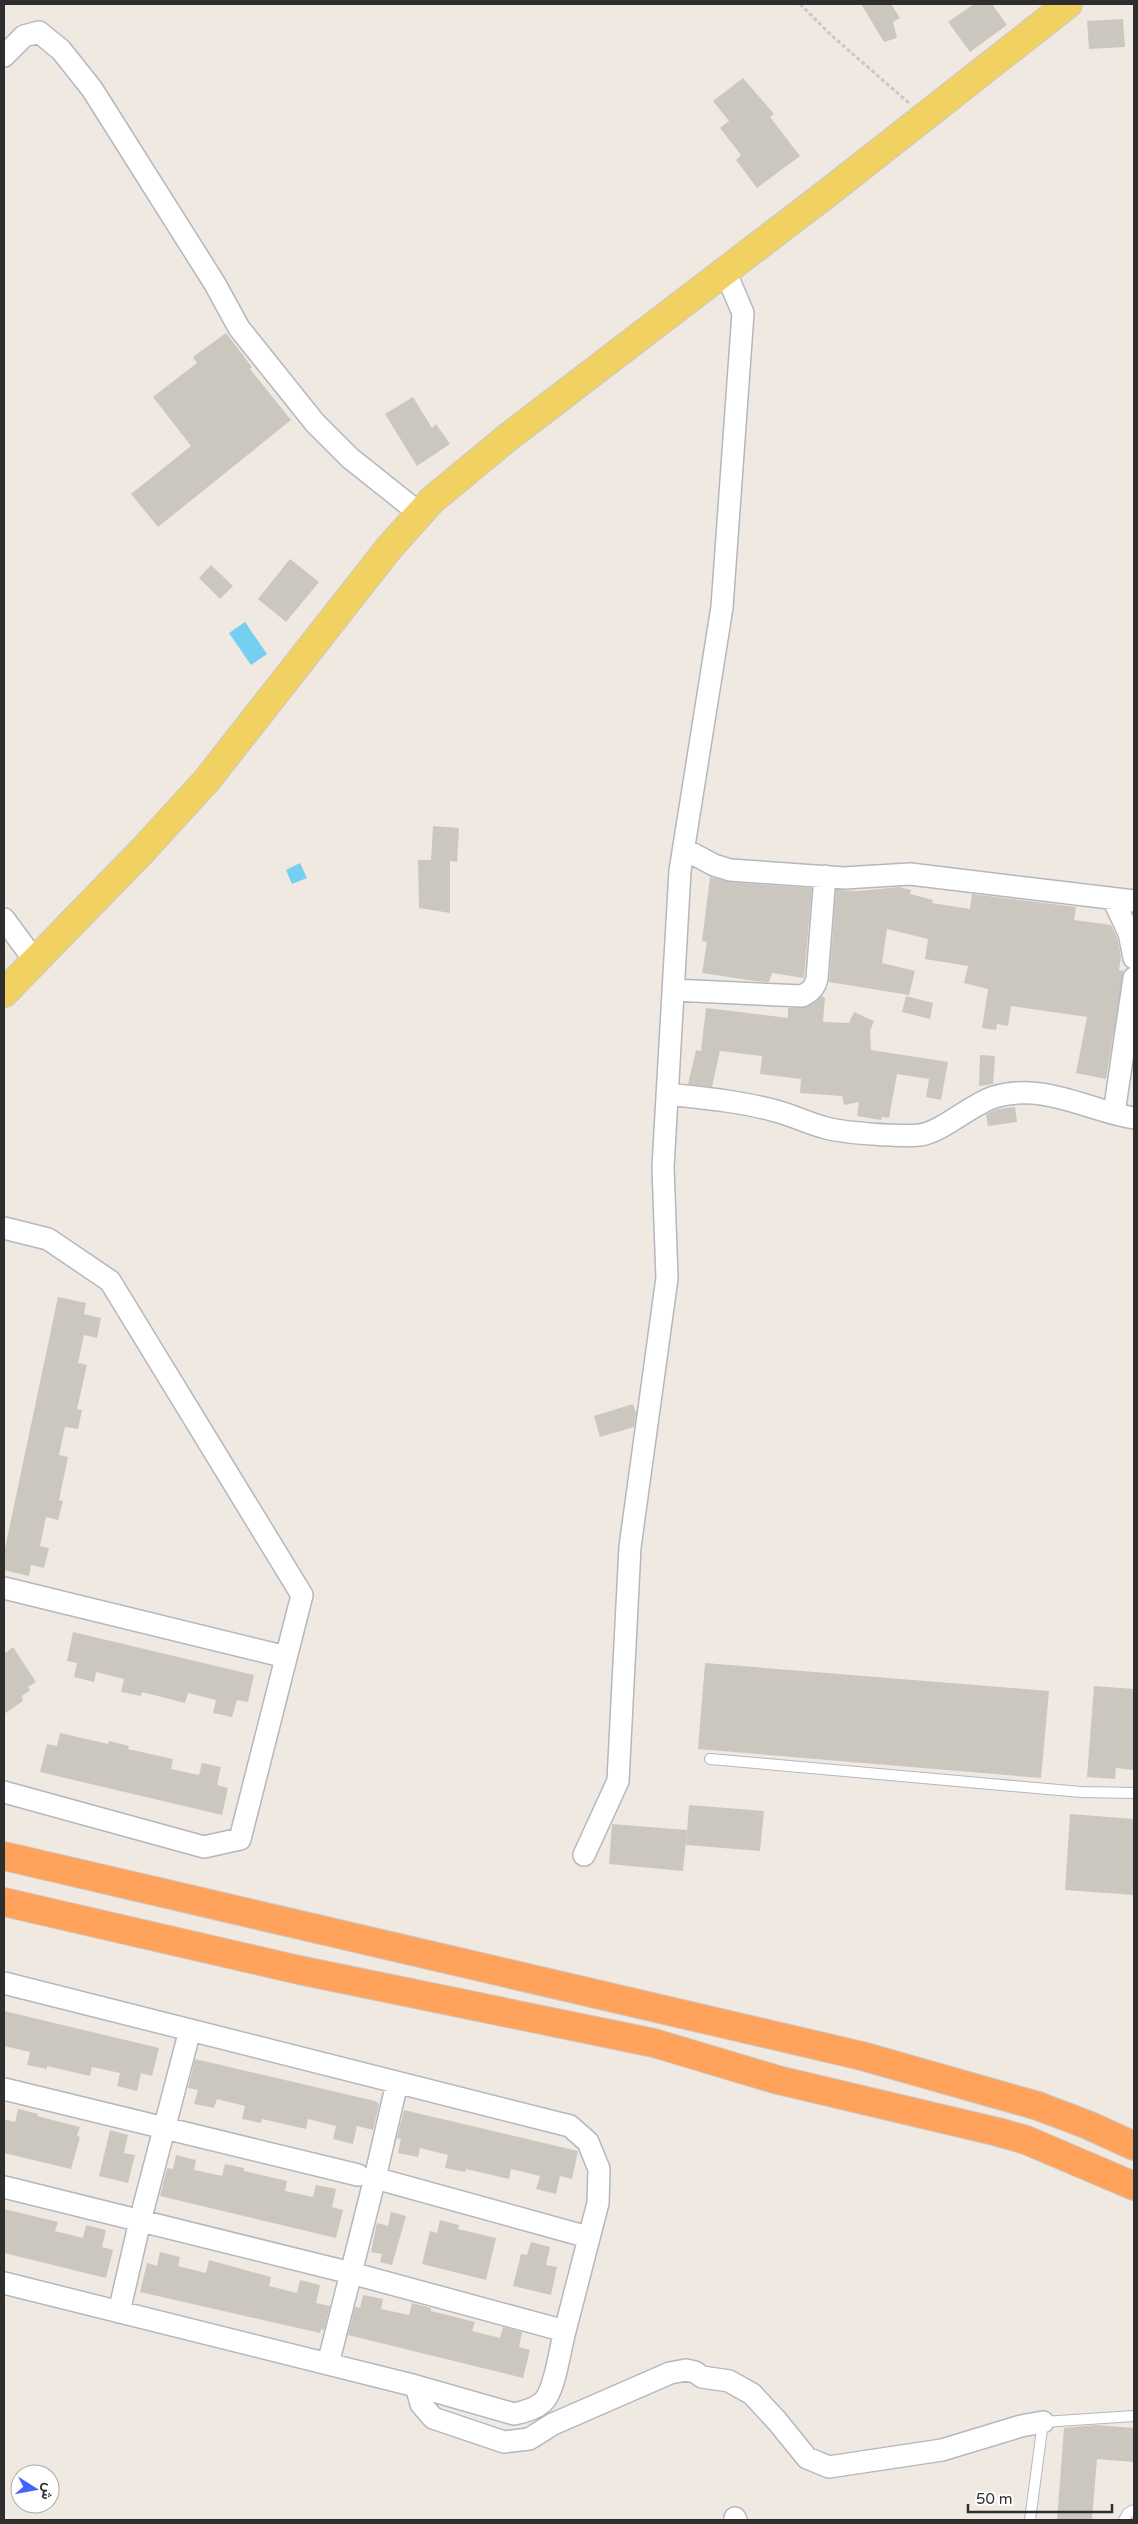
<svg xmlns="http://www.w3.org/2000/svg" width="1138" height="2524" viewBox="0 0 1138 2524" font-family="'Varela Round',Vazirmatn,sans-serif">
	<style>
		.water { fill: #75cff0 }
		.building { fill: #cbc7bf }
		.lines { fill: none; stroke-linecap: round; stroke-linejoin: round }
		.service-casing { stroke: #b4b7c1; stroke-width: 12 }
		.minor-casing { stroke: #b4b7c1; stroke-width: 24 }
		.primary-casing { stroke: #c9c9c9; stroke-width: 30 }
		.motorway-casing { stroke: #c9c9c9; stroke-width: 30 }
		.path { stroke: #c9c9c9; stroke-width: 3; stroke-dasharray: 4 2.5; stroke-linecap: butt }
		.service { stroke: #fff; stroke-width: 10 }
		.minor { stroke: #fff; stroke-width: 21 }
		.primary { stroke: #f2d163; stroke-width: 28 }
		.motorway { stroke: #ffa35c; stroke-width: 28 }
	</style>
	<rect width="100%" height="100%" fill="#efe9e1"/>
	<!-- water -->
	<path class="water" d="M245 622 267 654 251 665 229 633Z
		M300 863 307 878 292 884 286 870Z"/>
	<!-- building -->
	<path class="building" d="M861 4H891L900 18 893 22 897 38 884 42Z
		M974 4H992L1007 25 970 52 948 22Z
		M1123 19 1125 47 1089 49 1087 21Z
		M743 78 774 114 770 117 800 156 757 188 736 160 741 155 720 128 729 121 713 101Z
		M226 333 252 367 250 369 291 420 158 527 131 494 191 446 153 397 197 363 193 357Z
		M413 397 432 428 436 424 450 444 417 466 385 414Z
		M290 559 319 582 286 622 258 599Z
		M211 565 233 586 220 599 199 578Z
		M433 826 459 828 457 862 450 861V913L419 908 418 860H431Z
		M710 877 729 882 812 888 804 978 772 973 769 982 755 981 702 973 707 942 702 941Z
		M899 887 911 890 910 894 933 900 932 903 970 909 972 894 1076 907 1074 920 1111 925 1117 937 1121 957 1119 970 1124 971 1106 1079 1076 1073 1087 1017 1011 1006 1008 1026 997 1024 996 1030 982 1028 988 989 964 983 968 966 925 959 928 939 887 929 882 963 915 971 909 995 829 982 836 890 858 891Z
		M822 996 825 998 823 1022 849 1023 854 1012 874 1021 870 1031 871 1050 948 1062 941 1100 926 1097 929 1079 897 1074 889 1118 882 1117 881 1120 857 1116 859 1102 844 1105 842 1096 800 1093 801 1079 760 1074 762 1056 720 1051 712 1087 688 1084 696 1050 701 1051 706 1008 788 1018V1008L807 1007Z
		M906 996 933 1003 930 1019 902 1012Z
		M980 1055 995 1056 993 1084 979 1086Z
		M1015 1107 1017 1122 988 1126 986 1114 998 1109Z
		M58 1297 86 1303 84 1314 101 1318 97 1338 84 1335 78 1363 87 1365 77 1409 82 1410 78 1429 65 1427 59 1455 68 1457 59 1500 63 1501 58 1520 46 1517 40 1546 49 1548 44 1568 31 1565 29 1576 4 1570V1553Z
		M633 1404 636 1413 634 1427 600 1437 594 1416Z
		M73 1632 254 1675 248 1702 237 1700 232 1717 213 1713 216 1700 188 1693 185 1703 142 1692 141 1696 121 1692 124 1679 96 1672 94 1682 74 1677 77 1663 67 1661Z
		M13 1647 36 1682 28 1687 30 1690 22 1696 23 1701 4 1714V1654Z
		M705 1663 1049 1691 1041 1778 698 1749Z
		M1094 1686 1134 1689V1770L1116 1768 1115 1779 1087 1777Z
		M60 1733 108 1744 109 1741 129 1746 128 1749 173 1759 171 1769 199 1775 202 1763 221 1767 217 1785 228 1788 222 1815 40 1772 47 1744 57 1746Z
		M689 1805 764 1811 760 1851 686 1845Z
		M1070 1814 1134 1819V1895L1065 1890Z
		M612 1824 687 1830 683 1871 609 1864Z
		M4 2011 159 2048 152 2076 141 2073 137 2091 117 2086 120 2073 92 2067 90 2076 47 2066V2069L27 2065 30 2052 4 2046Z
		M195 2059 375 2101 379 2104 373 2130 357 2126 353 2144 333 2139 336 2126 308 2119 306 2129 262 2119 261 2123 242 2119 245 2106 217 2099 214 2108 194 2104 198 2090 188 2088Z
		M18 2109 38 2114 37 2116 80 2127 77 2136 80 2137 71 2169 4 2153V2119L15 2122Z
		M404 2110 578 2151 572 2179 560 2176 556 2194 536 2189 540 2176 511 2169 509 2179 466 2169 465 2172 445 2168 448 2155 420 2148 418 2157 398 2153 401 2139 397 2138Z
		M110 2130 128 2135 124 2153 135 2155 128 2183 99 2176Z
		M176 2155 196 2160 194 2170 222 2176 225 2164 244 2168V2171L287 2181 285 2191 313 2197 316 2185 336 2189 332 2207 343 2210 336 2238 160 2196 167 2168 173 2169Z
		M4 2209 58 2222 55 2231 83 2238 86 2225 106 2230 102 2247 113 2250 106 2278 4 2253Z
		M391 2212 406 2216 392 2265 380 2262 382 2254 371 2252 377 2223 388 2226Z
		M440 2220 459 2225 458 2229 496 2238 486 2280 422 2264 430 2231 437 2233Z
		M531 2242 550 2247 546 2265 557 2267 551 2295 513 2286 521 2254 527 2255Z
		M160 2252 180 2257 178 2266 206 2273 209 2260 271 2277 269 2286 297 2293 300 2280 320 2285 316 2303 330 2306 324 2330 321 2329 320 2333 140 2292 147 2263 157 2266Z
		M363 2295 383 2299 381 2309 409 2315 412 2303 431 2308V2311L475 2322 472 2331 500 2338 503 2327 522 2332 519 2347 530 2350 523 2378 348 2335 355 2307 360 2308Z
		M1096 2425 1134 2428V2462L1097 2459 1092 2520H1057L1064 2428Z"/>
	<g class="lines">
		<defs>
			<path id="service" d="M710 1759 1081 1792 1134 1793
				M1030 2520 1043 2422 1134 2416
				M1124 2520 1128 2513 1134 2510"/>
			<path id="minor" d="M4 56 24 36 39 32 61 50 92 89 215 284 239 328 315 423 350 458 419 513
				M684 849 714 865 730 870 844 878 910 874 1134 901
				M1113 899 1129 933 1134 958
				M4 919 35 961
				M673 990 802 996C810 992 815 988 817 978L825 876
				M667 1094C702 1098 738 1101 772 1110 790 1114 807 1123 826 1128 846 1133 899 1137 920 1135 942 1132 970 1105 994 1097 1044 1082 1086 1110 1134 1118
				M1114 1113 1134 978
				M4 1228 48 1239 110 1281 302 1595 240 1839 204 1847 4 1792
				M4 1588 286 1657
				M584 1855 618 1781 630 1547 667 1278 663 1167 680 871 722 607 743 313 725 271
				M4 1983 570 2126 588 2142 599 2169 598 2203 565 2331
				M4 2089 358 2175
				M375 2178 397 2083
				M4 2187 351 2273 565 2331C560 2348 555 2391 543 2402 535 2409 524 2412 514 2414L416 2386
				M4 2283 416 2386 421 2404 433 2418 504 2442 529 2439 553 2424 670 2373 686 2370 695 2372 702 2377 729 2381 752 2394 777 2421 807 2458 829 2467 942 2450 1021 2426 1043 2422
				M119 2312 140 2221 190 2030
				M328 2364 375 2178 588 2237
				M735 2518 736 2520"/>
			<path id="primary" d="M4 993 145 848 207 780 389 548 432 500 507 438 830 191 1068 4"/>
			<path id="motorway" d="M4 1856 862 2056 1038 2106 1088 2125 1134 2146
				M4 1902 299 1970 654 2043 778 2080 998 2132 1026 2140 1134 2186"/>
		</defs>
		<!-- service casing -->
		<use href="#service" class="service-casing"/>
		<!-- minor casing -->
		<use href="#minor" class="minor-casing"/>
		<!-- primary casing -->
		<use href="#primary" class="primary-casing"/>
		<!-- motorway casing -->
		<use href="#motorway" class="motorway-casing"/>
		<!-- path -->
		<path class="path" d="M800 4 830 34 909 103"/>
		<!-- service -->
		<use href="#service" class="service"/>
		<!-- minor -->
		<use href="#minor" class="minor"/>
		<!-- primary -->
		<use href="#primary" class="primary"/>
		<!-- motorway -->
		<use href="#motorway" class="motorway"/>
	</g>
	<!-- border -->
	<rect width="1138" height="2524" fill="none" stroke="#2e2e2e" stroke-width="10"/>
	<!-- north arrow -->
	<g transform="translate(35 2489) rotate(101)"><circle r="24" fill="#ffffff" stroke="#ababab"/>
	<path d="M0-4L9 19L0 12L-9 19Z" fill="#4264fb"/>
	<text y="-8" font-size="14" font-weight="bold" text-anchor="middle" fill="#2e2e2e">ش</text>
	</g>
	<!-- scale -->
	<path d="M968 2504v8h144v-8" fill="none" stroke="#2e2e2e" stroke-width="2.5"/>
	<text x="976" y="2504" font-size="15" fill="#2e2e2e" stroke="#ffffff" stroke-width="4" paint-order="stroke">50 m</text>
</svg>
